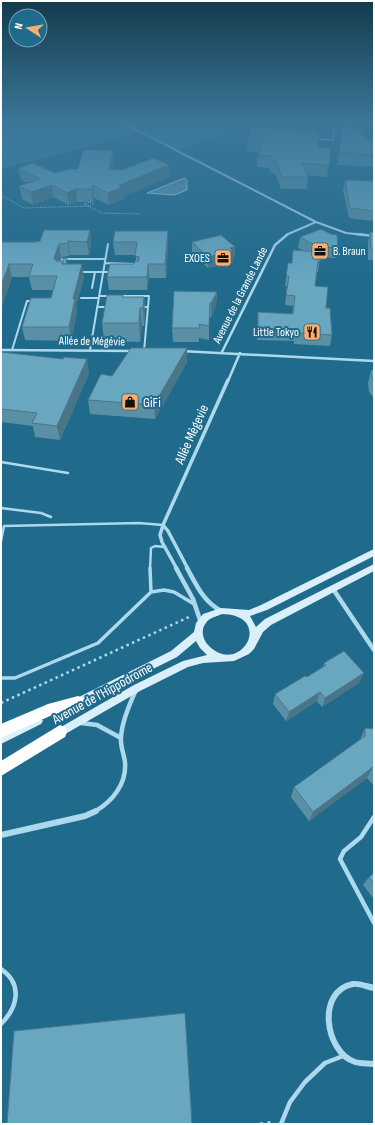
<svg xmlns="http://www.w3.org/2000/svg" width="375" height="1125" viewBox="0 0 375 1125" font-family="'Sofia Sans Condensed',sans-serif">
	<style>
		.green { fill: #3387a9 }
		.water { fill: #6395ab; stroke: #a1d8ed }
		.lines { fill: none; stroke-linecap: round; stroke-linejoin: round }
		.path-far2 { stroke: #add9ec; stroke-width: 1; stroke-dasharray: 1 1.5; stroke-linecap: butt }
		.path-far1 { stroke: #add9ec; stroke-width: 2.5; stroke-dasharray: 2.5 3.5; stroke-linecap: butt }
		.path { stroke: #add9ec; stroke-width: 3; stroke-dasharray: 3 4.5; stroke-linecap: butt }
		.lane-far4 { stroke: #add9ec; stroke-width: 1.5 }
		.lane-far3 { stroke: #add9ec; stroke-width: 2 }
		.lane-far2 { stroke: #add9ec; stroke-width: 2.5 }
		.lane-far1 { stroke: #add9ec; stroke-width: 3.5 }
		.lane { stroke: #add9ec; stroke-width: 4.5 }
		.street-far4 { stroke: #add9ec; stroke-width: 2 }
		.street-far3 { stroke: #add9ec; stroke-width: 2.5 }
		.street-far2 { stroke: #add9ec; stroke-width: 3.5 }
		.street-far1 { stroke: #add9ec; stroke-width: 4.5 }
		.street { stroke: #add9ec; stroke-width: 6 }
		.secondary { fill: #d9eff9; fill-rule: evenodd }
		.highway { fill: #fff; fill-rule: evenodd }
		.wall { fill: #5a90a6 }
		.shaded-wall { fill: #4a7587 }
		.building { fill: #69a7c1; stroke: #4a7587 }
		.labels { text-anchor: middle; stroke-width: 4; stroke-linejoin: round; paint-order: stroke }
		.far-poi-label { font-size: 12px; fill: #fff; stroke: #206b8c; text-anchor: end }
		.far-street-label { font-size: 12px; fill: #fff; stroke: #206b8c }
		.poi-label { font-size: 14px; fill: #fff; stroke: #206b8c; text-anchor: start }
		.street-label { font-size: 14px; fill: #fff; stroke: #206b8c }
	</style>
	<rect width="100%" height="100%" fill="#206b8c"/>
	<!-- green -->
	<path class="green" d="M1 122H262L177 150 142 132 1 169Z"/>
	<!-- water -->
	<path class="water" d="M184 178 187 180V190L174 195 147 193Z"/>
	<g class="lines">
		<!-- path-far2 -->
		<path class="path-far2" d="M1 195 24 208 88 206
			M90 202 94 204 88 206 84 204Z
			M88 206 102 213 141 214"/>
		<!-- path-far1 -->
		<path class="path-far1" d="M1 703 191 616"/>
		<!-- path -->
		<path class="path" d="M260 1124 274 1122"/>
		<!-- lane-far4 -->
		<path class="lane-far4" d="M316 139 333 140 335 122"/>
		<!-- lane-far3 -->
		<path class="lane-far3" d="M105 263 135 264
			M61 264 62 259H105
			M81 272H111
			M92 288 95 272
			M99 296H111
			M120 296H149L148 307
			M81 298H99
			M97 307H109
			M140 307H148L144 351
			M12 350 27 301H34
			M90 350 108 244"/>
		<!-- lane-far2 -->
		<path class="lane-far2" d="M1 462 68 473
			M1 508 41 513 51 517
			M1 541 4 526 139 523 163 525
			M150 569 151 548 155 546 165 547"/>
		<!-- lane-far1 -->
		<path class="lane-far1" d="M150 568 151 592
			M1 678H15L98 643 151 592 164 590 174 592 194 604"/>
		<!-- lane -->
		<path class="lane" d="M374 817 361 837 344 851 340 859 374 923
			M1 969C23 984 18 1007 1 1024
			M281 1124 290 1102 305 1082 325 1063 343 1056"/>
		<!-- street-far4 -->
		<path class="street-far4" d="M121 122 316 222 346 233 365 235
			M286 235 316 222"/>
		<!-- street-far3 -->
		<path class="street-far3" d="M356 234 374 236
			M1 350 135 351
			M181 351 374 361
			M222 352 275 245 288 234
			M228 381 240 353"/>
		<!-- street-far2 -->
		<path class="street-far2" d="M163 525 168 531 188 569
			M177 569 162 542 160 535 163 525 228 380"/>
		<!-- street-far1 -->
		<path class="street-far1" d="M176 568 193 599 201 623
			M187 568C197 586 203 601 221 611
			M333 589 374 650
			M81 723 97 725 121 738
			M94 812C112 802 127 784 125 762 124 754 120 746 121 737 122 721 129 705 136 690"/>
		<!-- street -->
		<path class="street" d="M1 835 85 816 96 811
			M374 988C368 987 359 983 353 984 316 991 325 1052 355 1062 361 1064 368 1063 374 1064"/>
		<!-- secondary -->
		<path class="secondary" d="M374 549V556L267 610 250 616 256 627 265 619 374 564V571L271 625 263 632 254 649 249 654 234 661 203 663 188 667 140 691 60 737 57 739 54 737 52 734 54 731 134 685 183 661 207 655 200 648 196 641 177 657 77 707 74 708 71 707 69 704 71 701 171 651 194 632 196 623 203 614 221 608 249 610 261 605ZM222 614C275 615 241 677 209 646 201 638 200 626 210 619 213 617 218 616 222 614Z
			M38 717 41 718 43 721 41 724 1 744V734Z"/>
		<!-- highway -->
		<path class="highway" d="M78 696 83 698 85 702 83 706 50 716 1 738V724L48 704Z
			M60 725 65 727 67 732 65 737 1 776V761Z"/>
	</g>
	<!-- wall -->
	<path class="wall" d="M343 122H352L369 142 374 136V167L337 165Z
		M274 129 317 147 329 165 327 177 307 175 308 177 307 189H281L275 173 270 172V168L257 167 258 155 259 152 247 151 248 139Z
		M113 150 114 162 112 169 170 177 124 196V199L109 205 94 198 93 202H77L69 205 53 197 33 205 22 199 19 186 28 183 21 180 18 168 55 173 78 169Z
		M345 180 374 181V221L349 218 343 190Z
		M90 230 91 243 89 255H70L69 256 61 257 59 261 68 262 67 264 84 277 76 306 77 312 71 341 25 340 22 327 51 298 53 290H32L29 277H12L1 309V242H34L40 241Z
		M168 231V244L166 278H149L147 290H109L107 277 134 264 136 261V255H115L113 242Z
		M370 232H374V260H368V242Z
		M331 234 338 248 336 258 320 257 318 272H317L315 286 326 308 332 335 330 346 294 344V341L257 340 258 312 292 314 293 306 285 305 287 286H285L288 263H292L293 250 304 251 298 248 300 237Z
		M192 242 235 258H233V262L208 268 192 253Z
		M217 292 216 305 211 317H209V340L199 338V342H173L172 328Z
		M123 297H144L145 315 144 326H142L140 342 104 341 102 323Z
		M187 348V362L155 419 90 414 88 400 112 376Z
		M1 352 89 373 60 440 35 437 33 426 1 422Z
		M371 370H374V398L369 392 368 383Z
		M324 663 360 682 322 707 317 701 286 721 273 704 275 694 307 677 323 667Z
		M365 728 374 729V786L367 778 309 821 291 797 294 787 360 740Z
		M374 873V897L373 898 363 885 369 877Z"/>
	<!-- shaded-wall -->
	<path class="shaded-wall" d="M113 150 114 162 110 181 109 169Z
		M169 165 170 177 124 196V199L109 205 108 193 119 185Z
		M52 185 53 197 33 205 31 192Z
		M93 185 94 198 93 202 92 189Z
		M1 187H2L4 200 1 201Z
		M76 189 77 202 69 205 67 193Z
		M90 230 91 243 89 255 87 242Z
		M168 231V244L166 278 165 264Z
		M68 241 70 255 69 256 68 243Z
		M59 244 61 257 57 271 54 258Z
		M235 247V258H233V262L208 268V257L230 248Z
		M9 264 12 277 1 309V286Z
		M82 264 84 277 76 306 77 312 71 341 69 327 73 299Z
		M148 264 149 278 147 290V277Z
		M217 292 216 305 211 317V303Z
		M144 297 145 315 144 326 143 308Z
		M140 308 142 326 140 342 139 323Z
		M187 348V362L155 419 154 405Z
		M87 359 89 373 60 440 57 426Z
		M364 673 360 682 322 707 325 698Z
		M320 692 317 701 286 721 289 712Z
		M373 767 367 778 309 821 313 812Z"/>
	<!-- building -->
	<path class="building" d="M343 122H352L369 142 374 136V155L339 152Z
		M252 125 275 127 274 129 319 132 317 147 331 148 329 165 302 163 308 177H282L276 161H271L272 156 258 155 262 140 248 139Z
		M83 150H113L109 169 122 170 153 158 169 165 119 185 123 187 108 193 93 185 92 189H76L67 193 52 185 31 192 19 186 40 179 18 168 33 163 55 173 68 169H78Z
		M345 180 374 181V211L350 208Z
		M321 229 331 234 337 235 338 248 316 246 300 237Z
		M44 230H90L87 242 68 241V243L59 244 54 258 56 261H62V264H82L73 299H75L69 327H22L31 298H51L57 276H29L33 264H9L1 286V242H34L40 241Z
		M115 231H168L165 264H148L147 277H107L110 264H134L135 261H139V257L135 256 137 242H113Z
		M370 232H374V250L371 249Z
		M221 235 235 247 230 248 233 251 208 257 192 242Z
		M293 250 320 252V261H318L315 286 328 287 326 308H330L332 335 296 333V330L258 329V312L293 314 295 296 286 295 289 276H286L288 263H292Z
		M63 258H67L66 264H63Z
		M174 291 217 292 211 303H210L209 326 199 324 200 328H172Z
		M107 295H123L122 297H144L143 308H140L139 323H102Z
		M131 348H187L154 405 88 400 101 374 112 376Z
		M1 352 63 359 64 357 87 359 57 426 32 423 37 413 1 409Z
		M371 370H374V381L372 379Z
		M344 651 364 673 325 698 320 692 289 712 275 694 305 676 307 677 326 665 324 663Z
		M365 728 374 729V769L373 767 313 812 294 787 365 736Z
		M374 873V884L369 877Z
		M185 1013 192 1124H7L14 1031Z"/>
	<!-- sky -->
	<linearGradient id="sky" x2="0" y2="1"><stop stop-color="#123b4d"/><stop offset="0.44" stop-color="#3c7799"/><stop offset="1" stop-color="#3c7799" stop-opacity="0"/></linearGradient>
	<rect width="375" height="279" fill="url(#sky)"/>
	<!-- icons -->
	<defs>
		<symbol id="office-square" viewBox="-11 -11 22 22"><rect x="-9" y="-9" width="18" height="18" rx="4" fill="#f9ad6e" stroke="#206b8c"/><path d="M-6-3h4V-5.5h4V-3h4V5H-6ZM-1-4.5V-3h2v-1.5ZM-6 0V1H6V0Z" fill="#111"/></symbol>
		<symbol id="restaurant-square" viewBox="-11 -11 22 22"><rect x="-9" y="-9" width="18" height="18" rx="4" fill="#f9ad6e" stroke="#206b8c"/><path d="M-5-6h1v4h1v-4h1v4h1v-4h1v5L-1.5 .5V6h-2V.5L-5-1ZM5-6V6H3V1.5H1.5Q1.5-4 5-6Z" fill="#111"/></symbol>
		<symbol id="shop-square" viewBox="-11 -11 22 22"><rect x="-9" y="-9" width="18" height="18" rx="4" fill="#f9ad6e" stroke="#206b8c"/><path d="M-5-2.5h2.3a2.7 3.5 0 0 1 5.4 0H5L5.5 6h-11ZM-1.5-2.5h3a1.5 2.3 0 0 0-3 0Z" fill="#111"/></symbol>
	</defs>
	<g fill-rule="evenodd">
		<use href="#office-square" x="310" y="241" width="20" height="20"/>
		<use href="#office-square" x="213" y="248" width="20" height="20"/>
		<use href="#restaurant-square" x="302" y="322" width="20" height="20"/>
		<use href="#shop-square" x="120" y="392" width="20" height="20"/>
	</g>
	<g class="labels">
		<!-- far-poi labels -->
		<g class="far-poi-label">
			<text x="333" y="255" text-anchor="start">B. Braun</text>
			<text x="210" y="262">EXOES</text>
			<text x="299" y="336">Little Tokyo</text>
		</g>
		<!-- far-street labels -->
		<g class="far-street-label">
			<text transform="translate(240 295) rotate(-63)" y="4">Avenue de la Grande Lande</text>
			<text transform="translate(92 341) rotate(1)" y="4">Allée de Mégévie</text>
		</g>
		<!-- poi labels -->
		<g class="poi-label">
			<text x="143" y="407">GiFi</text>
		</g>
		<!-- street labels -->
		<g class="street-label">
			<text transform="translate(191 434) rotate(-66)" y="5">Allée Mègevie</text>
			<text transform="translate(102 693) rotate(-29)" y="5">Avenue de l'Hippodrome</text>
		</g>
	</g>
	<!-- border -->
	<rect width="375" height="1125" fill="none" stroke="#ffffff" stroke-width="4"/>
	<!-- north arrow -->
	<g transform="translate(28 28) rotate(282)"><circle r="19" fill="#206b8c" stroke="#79a6ba"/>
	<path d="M0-3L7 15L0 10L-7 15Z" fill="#f9ad6e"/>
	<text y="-6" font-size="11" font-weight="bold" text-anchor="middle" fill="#ffffff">N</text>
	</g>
</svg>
